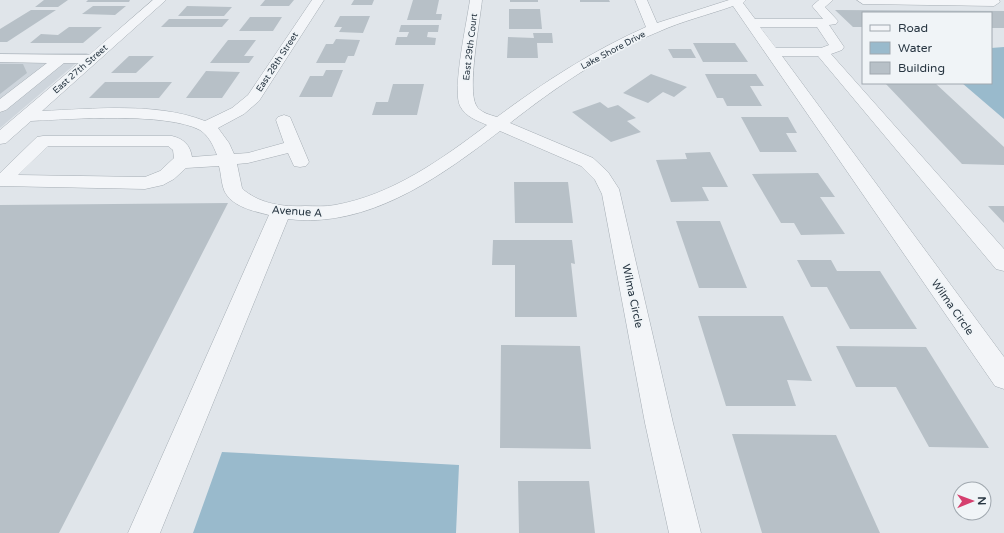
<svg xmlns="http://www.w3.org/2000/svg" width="1004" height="533" viewBox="0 0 1004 533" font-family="'Varela Round',sans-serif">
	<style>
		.built { fill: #ced5dc }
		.water { fill: #99bacc }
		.building { fill: #b7c0c7 }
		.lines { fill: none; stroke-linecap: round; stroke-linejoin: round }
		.minor-casing { stroke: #a5adb4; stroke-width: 1 }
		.minor { fill: #f3f5f8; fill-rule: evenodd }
		.labels { text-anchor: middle; stroke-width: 3.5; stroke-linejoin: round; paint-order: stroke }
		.far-street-label { font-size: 9px; fill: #283642; stroke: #f0f4f7 }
		.street-label { font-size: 11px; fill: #283642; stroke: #f0f4f7 }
	</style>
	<rect width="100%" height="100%" fill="#e0e5ea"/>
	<!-- built -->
	<path class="built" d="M0 53H88L0 128Z"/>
	<!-- water -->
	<path class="water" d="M1004 47V119L962 83H991V48Z
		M222 452 459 465 456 533H193Z"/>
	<!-- building -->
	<path class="building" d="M44 0H68L58 7H35Z
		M88 0H130L129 2H86Z
		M265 0H294L289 6H260Z
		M354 0H374L372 5H351Z
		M413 0H439L436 14H442L441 20H407Z
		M510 0H538V2H510Z
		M580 0H609L610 2H580Z
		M93 6H126L115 15 82 14Z
		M187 6 232 7 224 16H178Z
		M509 9H540L542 29H509Z
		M31 10H56L7 42H0V29Z
		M835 10 1004 11V28H991V13H863V27H853Z
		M340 16H370L363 33 339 32 342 27H334Z
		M250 17H282L273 31H239Z
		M169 19H229L222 27H161Z
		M401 25H439L438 32H428L427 37 436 38 435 45H395L397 37H407L409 32H399Z
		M69 27H102L83 43H30L41 34 58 35Z
		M533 33H552L553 43H537L538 58H507L508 37 534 38Z
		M336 39 360 40 354 56H348L345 63H316L326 44H333Z
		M228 40H256L244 56H254L249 63H210Z
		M693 43H735L748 62H703Z
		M668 49H691L696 58H673Z
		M129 56H154L136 73H111Z
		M0 64H23L27 73 0 94Z
		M326 70H343L332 97H299L310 76H323Z
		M206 71 240 72 222 98H186Z
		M651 74 687 87 674 97 663 92 648 103 623 93Z
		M705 74H756L764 86H750L762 106H727L723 98H717Z
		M105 82H172L159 98H89Z
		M885 83H935L1004 147V165L962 164Z
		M393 84H424L417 115H372L376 102H388Z
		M600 102 608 108 618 105 636 118 627 121 641 132 611 142 572 112Z
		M741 117H788L797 133H786L797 152H760Z
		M710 152 728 187H702L709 201 671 202 656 160 687 159 685 153Z
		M818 173 835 197H820L845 234 801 235 794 223H781L752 174Z
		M514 182H568L573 223H515Z
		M228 203 59 533H0V205Z
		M988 206H1004V223Z
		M676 221H720L747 288H699Z
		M493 240H572L575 264 571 263 577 317H515V265H492Z
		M797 260H831L837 271H880L917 329H850L827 287H811Z
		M698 316H783L812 381 787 380 796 406H726Z
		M501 345 580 346 591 449 500 448Z
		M836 346 926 347 989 448 929 447 896 387H856Z
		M732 434 836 435 880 533H762Z
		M518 481H589L595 533H519Z"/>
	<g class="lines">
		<defs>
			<path id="minor" d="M153 0H166L42 111C93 109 157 102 205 121L232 108 248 95 312 0H324L259 101 244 114 218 128 229 143 234 154 248 153 284 143 276 120 278 117 284 115 290 117 309 162 306 166 300 167 294 166 288 153 248 163 237 164 242 188 245 191C262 204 283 207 305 206 315 206 325 207 335 205 392 195 442 159 487 125 476 120 466 117 460 106 452 90 467 21 470 0H482C480 21 467 89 476 105 479 112 490 115 497 117 544 82 592 51 646 27L635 0H647L657 23 729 0H746L743 3 755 19H823L812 6 819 0H833L825 7 838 21 836 24 829 25 844 47 842 50 831 54 1004 249V271L996 269 818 56H782L1004 357V389L995 386 733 6C708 15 682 21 658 32 604 54 556 87 510 123L593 158 608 172 619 189 673 423 701 533H669L645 423 602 194 595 180 581 166 500 131C440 177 368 229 288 219L160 533H128L269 215C253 211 228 206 223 187 221 180 221 173 219 166L186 168 174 179 163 185 145 189 0 186V173L37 137 43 136H172C184 139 190 145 192 157L217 155C213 145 209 136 200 130 166 112 71 119 31 121L6 143 0 144V130L79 63H64L6 110 0 112V99L47 63 0 62V54L89 55ZM760 27H817L829 45 821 48H776ZM48 146H168L173 150 174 158 160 171 145 177 18 175Z
				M857 0H999L1000 2 994 6 863 4Z"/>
		</defs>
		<!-- minor casing -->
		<use href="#minor" class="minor-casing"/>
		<!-- minor -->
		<use href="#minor" class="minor"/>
	</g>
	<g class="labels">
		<!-- far-street labels -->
		<g class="far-street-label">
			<text transform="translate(470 47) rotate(-83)" y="3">East 29th Court</text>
			<text transform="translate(613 50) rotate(-28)" y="3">Lake Shore Drive</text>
			<text transform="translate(277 62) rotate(-57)" y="3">East 28th Street</text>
			<text transform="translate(80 69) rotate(-41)" y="3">East 27th Street</text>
		</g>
		<!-- street labels -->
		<g class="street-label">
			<text transform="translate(297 211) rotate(4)" y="4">Avenue A</text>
			<text transform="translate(633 296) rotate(78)" y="4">Wilma Circle</text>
			<text transform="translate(953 307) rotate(55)" y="4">Wilma Circle</text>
		</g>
	</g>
	<!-- legend -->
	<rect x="862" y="12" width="130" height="72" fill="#f0f4f7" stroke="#a0a8af"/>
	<rect x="870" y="25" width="20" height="6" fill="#f3f5f8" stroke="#a0a8af"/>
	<text x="898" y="32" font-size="12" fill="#283642">Road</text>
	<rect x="870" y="42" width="20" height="12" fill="#99bacc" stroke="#a0a8af"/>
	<text x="898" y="52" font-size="12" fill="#283642">Water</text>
	<rect x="870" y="62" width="20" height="12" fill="#b7c0c7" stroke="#a0a8af"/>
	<text x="898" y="72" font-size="12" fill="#283642">Building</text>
	<!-- north arrow -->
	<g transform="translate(972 501) rotate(89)"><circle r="19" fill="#f0f4f7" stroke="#a0a8af"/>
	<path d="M0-3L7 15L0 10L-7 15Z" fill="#d53f6e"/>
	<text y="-6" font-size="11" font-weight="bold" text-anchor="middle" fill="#283642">N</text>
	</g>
</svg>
